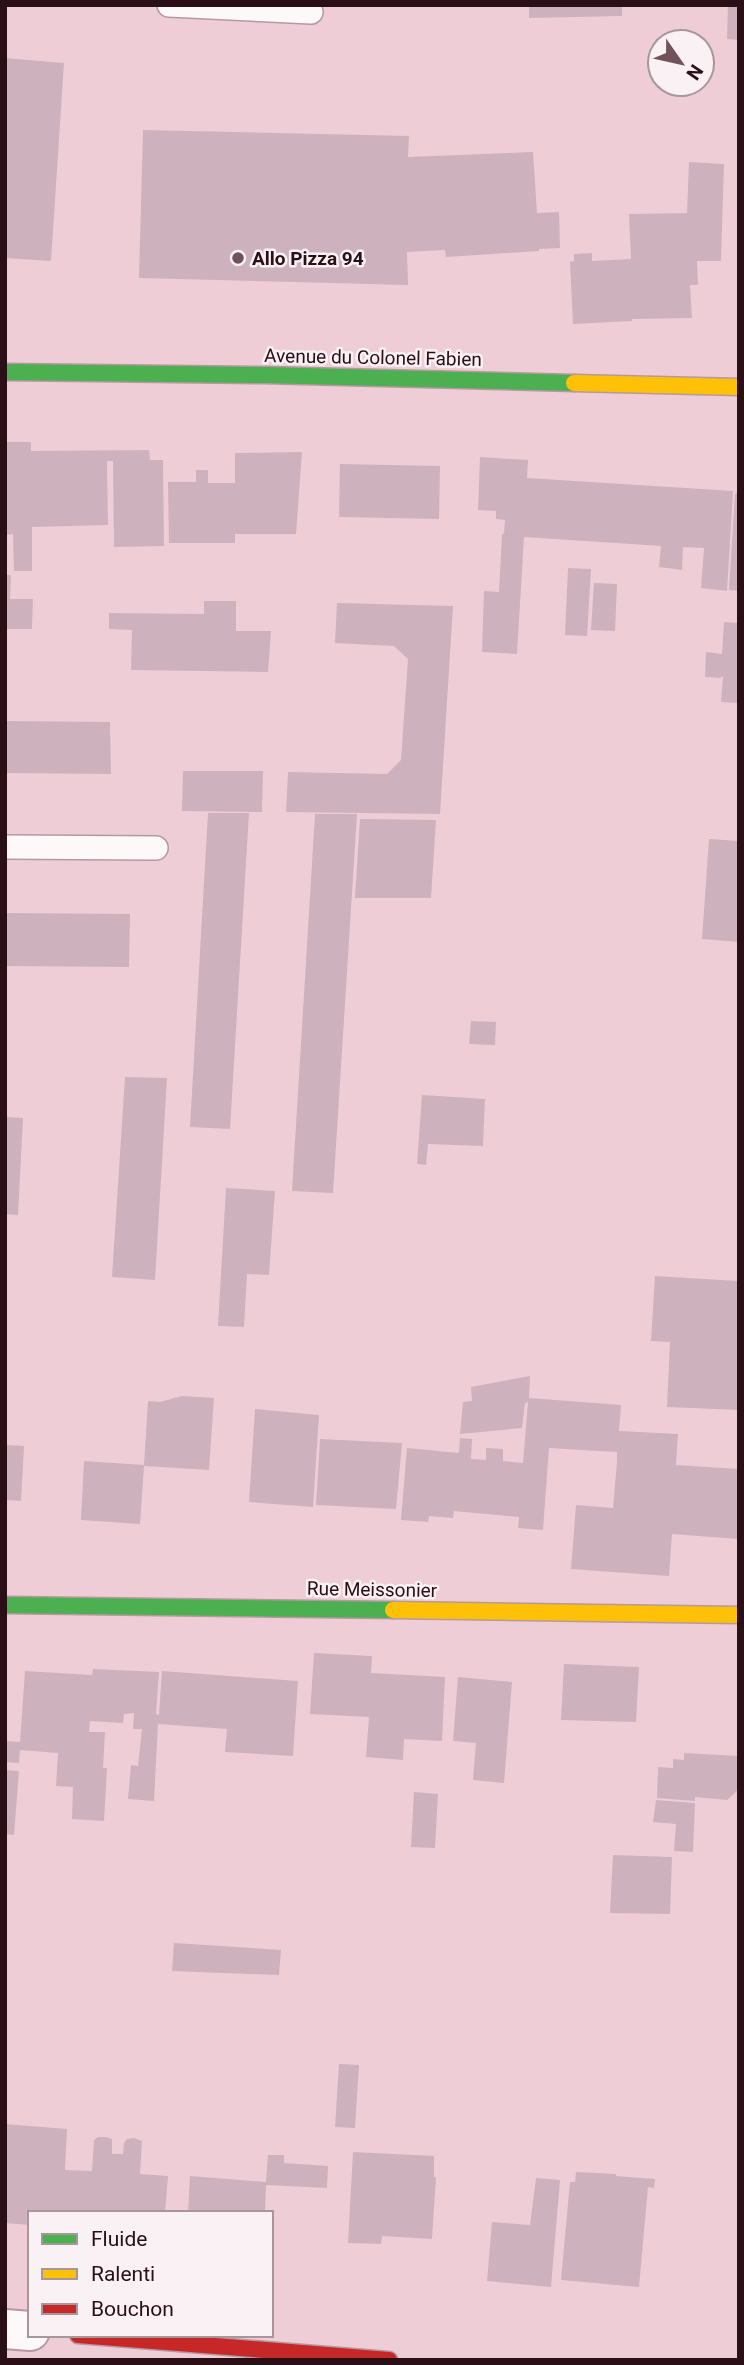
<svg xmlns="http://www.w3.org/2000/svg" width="744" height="2365" viewBox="0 0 744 2365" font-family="Roboto,sans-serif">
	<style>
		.building { fill: #cdb2bd }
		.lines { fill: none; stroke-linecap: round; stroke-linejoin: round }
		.lane-casing { stroke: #b599a1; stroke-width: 26 }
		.street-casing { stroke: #b599a1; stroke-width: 42 }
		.fast-casing { stroke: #b599a1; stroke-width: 19 }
		.slow-casing { stroke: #b599a1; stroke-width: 19 }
		.jam-casing { stroke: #b599a1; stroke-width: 19 }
		.lane { stroke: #fdf8f9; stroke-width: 23 }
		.street { stroke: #fdf8f9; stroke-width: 38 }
		.fast { stroke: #4caf50; stroke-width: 16 }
		.slow { stroke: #ffc107; stroke-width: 16 }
		.jam { stroke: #c62828; stroke-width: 16 }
		.poi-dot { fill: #6f525a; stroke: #f9f1f3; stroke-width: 2.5 }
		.labels { text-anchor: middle; stroke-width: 5; stroke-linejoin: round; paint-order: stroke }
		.poi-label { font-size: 19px; font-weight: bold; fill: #2a0f17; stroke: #f9f1f3; text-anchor: start }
		.street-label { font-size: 19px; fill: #2a0f17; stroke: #f9f1f3 }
	</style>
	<rect width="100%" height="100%" fill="#efcdd6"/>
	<!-- building -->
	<path class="building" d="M529 5H622V16L529 18Z
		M728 5H739V40L727 39Z
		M5 58 64 63 51 261 5 258Z
		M143 130 409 136 408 157 533 152 537 213 559 212 560 248 539 249V251L446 257 445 250 407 252 408 285 139 278Z
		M689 162 724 164 721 261H697L698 285H690L692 318 632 319V321L573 324 570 262 574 261V254L592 253V261L631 259 629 214 687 213Z
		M5 442H31V451L149 450 150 460H163L164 546 114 547 113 461H107L108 525 32 527V571H14L13 534 5 535Z
		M302 452 296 534H235V543H169L168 482H196V470H208V483H235V453Z
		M480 457 528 460 527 478 733 491 727 591 701 588 704 548 683 547 682 570 659 567 661 546 524 537 517 654 482 652 484 591 499 592 502 535 504 533 505 520 496 519V511L478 510Z
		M340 464 440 466 439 519 339 517Z
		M739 491V591L729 590 735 494Z
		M568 568 591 569 587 636 565 635Z
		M5 575H11L10 599H33L32 629H5Z
		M594 583 617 584 615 631 591 630Z
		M204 601H236V631H271L268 672 131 670 132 630 109 629V613L204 614Z
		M337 603 453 606 440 814 286 812 288 772 387 774 401 760 408 659 394 646 335 643Z
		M724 622 739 623V703L721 702 723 676 720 678 705 677 706 652 722 654Z
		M5 721 110 722 111 774 5 773Z
		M183 771H263L262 812 182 811Z
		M208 813H249L230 1129 190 1127Z
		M315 814H357L333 1193 292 1191Z
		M360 819 436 820 431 898H355Z
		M709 839 739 841V942L702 939Z
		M5 913 130 914 129 967 5 966Z
		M471 1021 496 1022 495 1045 469 1044Z
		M125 1077 167 1078 155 1280 112 1277Z
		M422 1095 485 1099 483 1146 428 1144 426 1165 417 1164Z
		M5 1117 23 1118 18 1215 5 1214Z
		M226 1188 275 1191 269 1275 247 1274 244 1327 218 1326Z
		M655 1276 738 1281 739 1410 667 1407 670 1342 651 1341Z
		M530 1376 529 1398 621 1405 619 1431 678 1434 676 1465 739 1469V1539L672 1534 669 1576 571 1569 576 1505 613 1508 617 1462V1452L580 1450 549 1448 543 1530 518 1528 519 1517 454 1511 453 1518 429 1516 428 1522 401 1520 407 1448 459 1453 460 1438 472 1439 471 1459 486 1460V1448L503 1449V1461L523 1463 528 1402 525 1403 522 1428 460 1434 463 1402 472 1401 471 1387Z
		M182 1396 214 1398 209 1470 144 1466 140 1524 81 1520 84 1461 144 1465 148 1401 160 1402Z
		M255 1409 319 1415 313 1507 249 1502Z
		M320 1439 402 1443 396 1509 316 1505Z
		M5 1445 24 1446 21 1501 5 1500Z
		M314 1653 372 1656 371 1673 445 1677 442 1741 404 1739 403 1760 366 1757 369 1717 310 1714Z
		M564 1664 639 1667 636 1722 561 1720Z
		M93 1669 159 1672 156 1714 159 1715 162 1671 298 1681 293 1756 225 1752 227 1729 158 1724 154 1801 128 1799 131 1765 138 1766 142 1729H133L134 1713 124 1714 123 1723 90 1721 89 1732H105L103 1768H107L104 1821 72 1819 73 1787 56 1786 58 1753 20 1750 19 1763 5 1762V1741L20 1742 25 1671 92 1675Z
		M458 1677 512 1682 504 1783 473 1780 476 1743 453 1741Z
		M684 1753 739 1756 738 1790 727 1800 695 1797V1801L657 1798 658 1767 673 1768V1759L684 1760Z
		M5 1770 19 1771 14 1835 5 1834Z
		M414 1792 438 1794 435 1848 411 1847Z
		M656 1800 695 1803 693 1852 674 1851 676 1824 653 1822Z
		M613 1855 672 1857 670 1914 610 1913Z
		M174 1943 281 1950 279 1975 172 1971Z
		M339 2064 359 2065 355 2128 335 2127Z
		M5 2124 67 2129 65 2170 92 2171 94 2140 98 2137H106L112 2139V2154H123L124 2143 127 2139 134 2138 142 2141 140 2174 168 2176 165 2213H30V2225L5 2223Z
		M353 2152 434 2156V2177H436L432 2239 382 2236 381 2244 348 2243Z
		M268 2155H284V2163L328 2166 327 2188 266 2185 265 2213H188L190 2176 266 2182Z
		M576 2172 616 2174V2176L655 2179 654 2188 648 2187 639 2287 561 2280 570 2182H575Z
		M536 2178 560 2180 551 2287 487 2281 492 2222 530 2225Z"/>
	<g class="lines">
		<defs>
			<path id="lane" d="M169 5 311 12
				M5 847 156 848"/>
			<path id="street" d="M5 2329 30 2331"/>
			<path id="fast" d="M5 372 264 375 574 383
				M5 1605 393 1610"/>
			<path id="slow" d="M574 383 739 387
				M393 1610 739 1615"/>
			<path id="jam" d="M78 2335 389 2360"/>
		</defs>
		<!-- lane casing -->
		<use href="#lane" class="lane-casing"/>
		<!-- street casing -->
		<use href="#street" class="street-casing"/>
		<!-- fast casing -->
		<use href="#fast" class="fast-casing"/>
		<!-- slow casing -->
		<use href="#slow" class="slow-casing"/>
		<!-- jam casing -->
		<use href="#jam" class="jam-casing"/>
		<!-- lane -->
		<use href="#lane" class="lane"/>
		<!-- street -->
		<use href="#street" class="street"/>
		<!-- fast -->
		<use href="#fast" class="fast"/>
		<!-- slow -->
		<use href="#slow" class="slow"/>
		<!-- jam -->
		<use href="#jam" class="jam"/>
	</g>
	<!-- markers -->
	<circle class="poi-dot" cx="238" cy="258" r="7"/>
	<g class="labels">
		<!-- poi labels -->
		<g class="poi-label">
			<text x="252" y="265">Allo Pizza 94</text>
		</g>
		<!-- street labels -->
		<g class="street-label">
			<text transform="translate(373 357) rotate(1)" y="7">Avenue du Colonel Fabien</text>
			<text transform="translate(372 1589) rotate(1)" y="7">Rue Meissonier</text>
		</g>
	</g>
	<!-- border -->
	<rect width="744" height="2365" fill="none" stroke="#2a0f17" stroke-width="14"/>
	<!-- legend -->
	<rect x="28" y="2211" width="245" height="126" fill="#f9f1f3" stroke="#a6979b" stroke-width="2"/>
	<rect x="42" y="2234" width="35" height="10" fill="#4caf50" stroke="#a6979b" stroke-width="2"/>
	<text x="91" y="2246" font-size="21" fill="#2a0f17">Fluide</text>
	<rect x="42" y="2269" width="35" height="10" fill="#ffc107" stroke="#a6979b" stroke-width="2"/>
	<text x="91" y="2281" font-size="21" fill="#2a0f17">Ralenti</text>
	<rect x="42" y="2304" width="35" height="10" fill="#c62828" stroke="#a6979b" stroke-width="2"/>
	<text x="91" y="2316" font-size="21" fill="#2a0f17">Bouchon</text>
	<!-- north arrow -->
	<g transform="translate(681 63) rotate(124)"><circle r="33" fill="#f9f1f3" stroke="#a6979b" stroke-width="2"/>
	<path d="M0-5L12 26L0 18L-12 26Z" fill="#6f525a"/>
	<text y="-10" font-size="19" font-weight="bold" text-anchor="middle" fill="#2a0f17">N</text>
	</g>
</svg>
